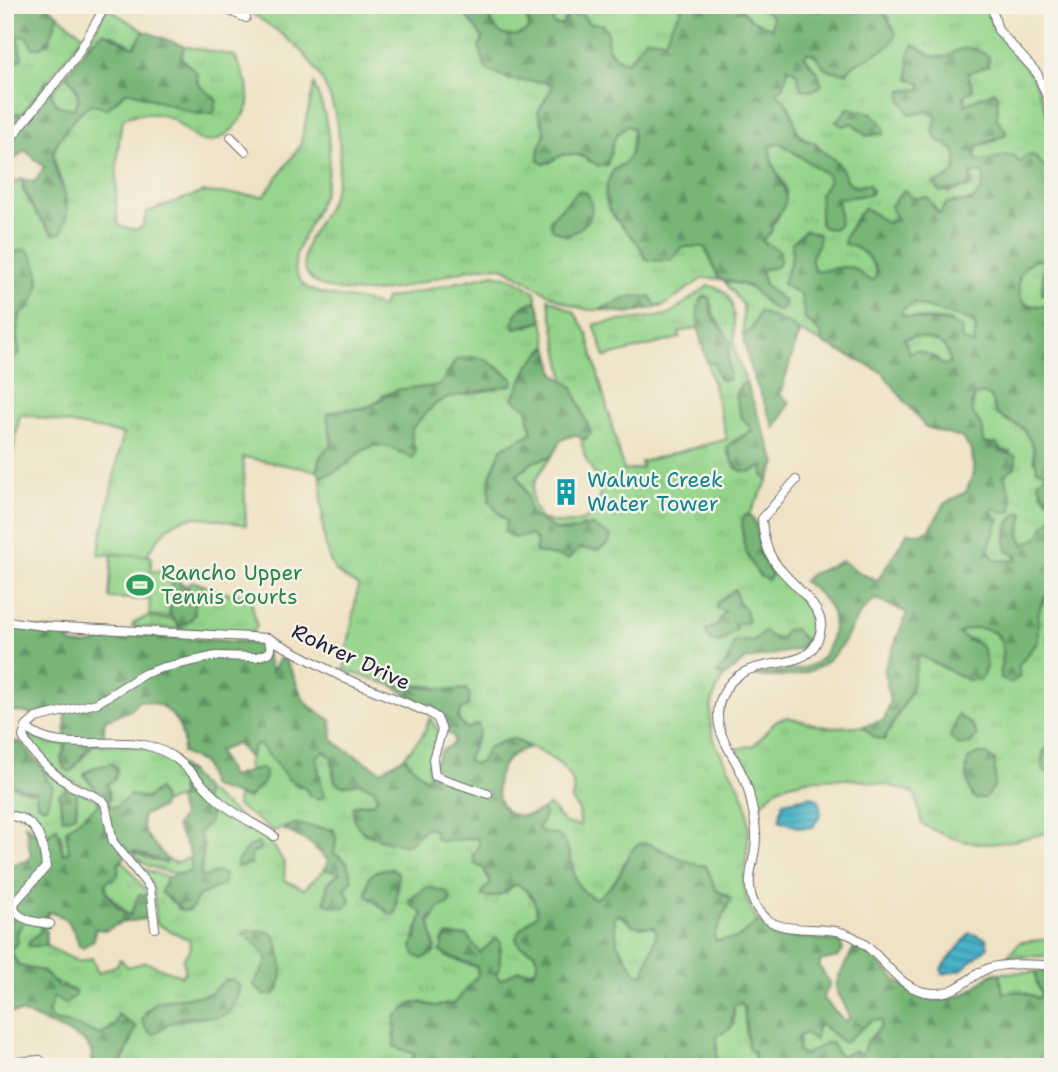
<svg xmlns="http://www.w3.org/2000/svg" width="1058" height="1072" viewBox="0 0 1058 1072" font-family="'Shantell Sans',sans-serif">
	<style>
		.grass { fill: url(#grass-tufts); stroke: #5b7c63; stroke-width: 2; fill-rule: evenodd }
		.forest { fill: url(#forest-firs); stroke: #4c6c59; stroke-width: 2; fill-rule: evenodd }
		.pitch { fill: #94d58b; stroke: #5b7c63; stroke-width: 2 }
		.water { fill: url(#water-rules); stroke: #356a80; stroke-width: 2 }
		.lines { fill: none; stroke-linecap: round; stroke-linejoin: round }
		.minor-casing { stroke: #6a666b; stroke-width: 10 }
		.minor { stroke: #fff; stroke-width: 8 }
		.labels { text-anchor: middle; stroke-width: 5; stroke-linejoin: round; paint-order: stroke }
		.culture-label { font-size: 21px; fill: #0d838f; stroke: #f7f3e8; text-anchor: start }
		.leisure-label { font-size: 21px; fill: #27864d; stroke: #f7f3e8; text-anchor: start }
		.street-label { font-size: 21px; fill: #22223b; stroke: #f7f3e8 }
	</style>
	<defs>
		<pattern id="grass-tufts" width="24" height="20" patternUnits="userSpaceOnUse" patternTransform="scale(1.75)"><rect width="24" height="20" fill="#94d58b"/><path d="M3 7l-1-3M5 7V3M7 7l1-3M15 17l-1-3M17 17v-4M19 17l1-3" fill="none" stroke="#7fb779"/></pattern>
		<pattern id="forest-firs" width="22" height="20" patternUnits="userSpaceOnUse" patternTransform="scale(1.75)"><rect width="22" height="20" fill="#77b677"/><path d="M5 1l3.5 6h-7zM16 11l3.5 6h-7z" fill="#619463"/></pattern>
		<pattern id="water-rules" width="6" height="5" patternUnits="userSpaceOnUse" patternTransform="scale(1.75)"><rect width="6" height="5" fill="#48b2c6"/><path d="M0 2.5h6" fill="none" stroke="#3c90a2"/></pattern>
	</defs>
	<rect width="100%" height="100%" fill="#f7f3e8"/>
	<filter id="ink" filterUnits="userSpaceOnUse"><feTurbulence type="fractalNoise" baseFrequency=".0143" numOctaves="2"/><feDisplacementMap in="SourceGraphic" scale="14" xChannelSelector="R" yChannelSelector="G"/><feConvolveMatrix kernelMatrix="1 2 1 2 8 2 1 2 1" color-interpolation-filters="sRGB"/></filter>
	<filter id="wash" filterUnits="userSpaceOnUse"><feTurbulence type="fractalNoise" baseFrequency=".00686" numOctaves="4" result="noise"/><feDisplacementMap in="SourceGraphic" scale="28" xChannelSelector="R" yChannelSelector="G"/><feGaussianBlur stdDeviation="1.57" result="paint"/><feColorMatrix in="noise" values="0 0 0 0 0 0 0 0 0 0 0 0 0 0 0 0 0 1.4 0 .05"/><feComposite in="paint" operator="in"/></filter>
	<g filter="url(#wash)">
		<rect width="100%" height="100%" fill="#efe3c5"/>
		<!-- grass -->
		<path class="grass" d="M252 5H467V17L483 38 486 69 511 80 545 82 553 86 538 112C545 129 548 134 538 151L550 163C560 150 579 153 590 162L611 155C612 142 614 133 627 126L633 128 631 158 613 171 630 234 640 243 646 259 670 261 683 247H705L719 279 703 278 664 306 655 305 650 297C632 295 616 308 598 310 572 313 529 281 505 268L495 266C450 268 406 294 360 292 339 291 306 289 304 263 302 240 323 219 331 200 348 158 339 99 311 63 295 41 272 27 250 12Z
			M488 5H525L529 29C507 46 487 30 488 5Z
			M550 5H680L682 9 671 26 665 41C648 37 637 48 628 62L616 58 583 15 562 25H553Z
			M738 5H757L772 16V29L749 18Z
			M884 5H986C991 31 1008 45 1024 65 1047 96 1053 138 1053 175L1033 155 1020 163 1005 155 995 161H979L975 156 976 147 995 141 1001 123 997 119 998 105 981 96 965 105 967 73 976 48 947 57 933 56 921 85 922 89 902 91 901 99 918 114 928 111 937 117 933 131 937 139 956 151V169L945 182 948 193 972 186 971 173H984C988 192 972 206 954 201L939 214 927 197 894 212 896 219 887 223 858 214 845 236 873 262 877 274 873 281C862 278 857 267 849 267 839 266 826 271 814 271L811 259 818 245 792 243V258L783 284 801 295 805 319 820 332 823 343C802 334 780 318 760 312L751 330 743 335V305L725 282C765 285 754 302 779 311L785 302 765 285 761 270 769 267 761 242C771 226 795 201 783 182 775 168 769 163 770 146L780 143 827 174 829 181 820 195V224L840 215 837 199 871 194 872 189 863 184 856 187 846 180C839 155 827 160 815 143 791 138 794 110 775 92L788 68 797 73 801 89 818 73 803 56 808 52 814 54 827 70 866 58 890 19 884 13ZM853 110 872 113 883 127 884 134 859 130 853 123Z
			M107 8 144 31 137 46 134 47 112 34 81 56Z
			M58 15 83 35 23 114 5 115V60L7 63 22 58 16 36H27L48 44Z
			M184 46 235 56 247 83 249 105C241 124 217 152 194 137 185 131 178 121 168 117 154 112 137 113 124 118 117 131 114 214 119 226L136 230 143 226 147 212 203 192 264 196 300 146 314 85C332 125 336 171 316 211 309 226 301 239 296 255 287 308 357 290 381 308L385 299 494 274 513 279 535 292 537 301 525 305 515 317 526 327 543 321 548 346 544 348 513 399 527 408 532 433 502 448 490 476 499 514 523 537 530 535 537 541 536 552 569 559 579 548H589L599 531 584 525 577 531 556 530 530 514 524 486 517 475 533 462 552 456C535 477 523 494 541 519 566 529 604 524 600 488 599 477 590 469 586 459 583 452 582 444 581 437L585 439C589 424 578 391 565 381L548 298 574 312 587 333 624 471 642 468 641 462 727 439 707 362 714 363 718 370 730 373C726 360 732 347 726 335 721 323 713 319 712 305L698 328 679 332 680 338 605 357 594 324 668 315 708 286C742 288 732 328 735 350 737 361 742 372 746 382L740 385C733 412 743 410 752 430L730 443 727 452 736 468 755 470 764 466 763 475 768 481 749 514 743 517 748 556 760 577 772 574 759 547 761 543 782 577 814 614V633L809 644 800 649 804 640 786 630 781 638C774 639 771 635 765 637 744 640 725 656 720 676H725C715 691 708 706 711 726 714 754 741 778 747 808 756 855 729 877 758 922L738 938 716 941 714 935 728 907V895L716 890 706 866 695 865 649 844 623 863C621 877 608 890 596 899 563 884 581 861 562 840 555 833 544 835 538 828L546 814 542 810 549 805 565 823 580 826 579 810 571 800C586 767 533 749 512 738L489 747 480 763 473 764 467 760 479 735 464 728 458 719 466 689 448 692 431 686 392 685 344 670 358 586C352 581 340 576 335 570 320 549 322 502 321 477 365 466 355 425 412 458L416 451 412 441V428C422 417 431 405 445 399 466 390 497 395 513 379L498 367 456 360 440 385 383 395C368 416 346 403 327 414L332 443 320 457 317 471 243 457 246 525C192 515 178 506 146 556L98 554 123 434 20 414 5 499V459L8 452 5 368 20 353 16 335 20 315C34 307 42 285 38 270 36 263 29 255 26 249L11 253 5 273V194L11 190V184L22 179 23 190 37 215 65 194C62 182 56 169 54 157 52 142 79 110 91 104 108 111 114 101 126 92H132L196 114 216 100 198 84 196 72 181 58ZM725 611 743 622 733 624 725 639 718 643 710 628 716 627Z
			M66 75 74 84 79 99 74 110 56 105 51 93Z
			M1034 259 1044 261 1042 293 1053 296V307C1023 307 1014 303 1021 271Z
			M915 304 970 320 976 326 974 344 961 340 951 321 907 317 900 314 904 308Z
			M914 336C937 340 949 341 950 365L940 364 916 350 909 353 904 339Z
			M981 393 990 396C996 416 1003 421 1023 428L1033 446 1034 461 1047 471 1041 492 1047 499H1053V517L1044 526 1040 536 1024 545 1019 535 1022 525 1018 512 1015 561 995 560 988 550 999 521 990 513 994 508 1012 510 1013 501 1004 474 1010 471V452L983 444V430L971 413 975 396Z
			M192 581 220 592 250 596 257 627 252 632 132 627 134 623 146 617 172 620 195 615 193 598 187 586Z
			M1050 591 1053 626C1045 635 1047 642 1053 652V743L1043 752 1044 770 1053 772V832C997 844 975 854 922 824L916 797 912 792C870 779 823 772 780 787 773 790 766 800 760 806L748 768 736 749 754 745 776 721 787 717 825 727 863 726 874 737 884 740 910 693 919 654 968 680H980C992 662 985 656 974 640L963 639 957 634C990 617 1010 637 1000 671L1019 665 1038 642V611Z
			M430 718 438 731 428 764 430 776 426 780 404 757 423 735Z
			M27 734 42 741 67 745 61 760 71 772 93 745C136 745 154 744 189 772L180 790 182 797 163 803 162 796 153 793 147 798C132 796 127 795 116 807L107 805 110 793 106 784 115 779 117 767 112 764 95 767 85 773 98 792C75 786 33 760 27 734Z
			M260 745 296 785 304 787 310 796 319 799 324 796 316 757 325 751 332 758 333 776 349 785 360 783 374 789 377 797 374 803 357 804 365 835 427 827 434 830 441 841 479 838C479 862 486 880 505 893L516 884C528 889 537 901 537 914L519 931 520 946 534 952 538 960 535 971 500 981 496 974 501 949 486 948 480 953 467 936H446L441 942 446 957 477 967 478 975 455 1003 435 1006 421 1002 395 1028 393 1037 401 1049 414 1054 410 1067H282L275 1061 254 1067H120L132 1040 117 1022 101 1035 49 1018V1002L54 997 62 1003 75 991C55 984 40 970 19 966L10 952 22 922 27 918 40 923 41 931 29 946 42 944 79 962 92 958 98 973 117 965 120 959 128 967 146 962 181 976 185 972 183 959 190 949V940L157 924 153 886 135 866 167 877 165 882 179 910 189 911 198 896 204 894 205 878 200 875 203 843 198 833 208 823 212 810 203 800 206 791 268 838 285 864 284 880 304 889 325 869 340 873 328 883 325 902 328 905 341 907 346 884 341 857 334 854 336 838 334 830 295 824 274 831 237 806V793L248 798 257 787 260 768 249 770 247 764 254 746ZM392 869 398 888 395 897 397 903 385 911 381 904 383 871ZM428 887 446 892 449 904 440 907 430 923 435 947 414 938 423 914 410 899ZM249 930 268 932 281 960 279 990 262 972 268 961ZM219 989 238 997 229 1014 171 1022 144 1013C169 989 192 1004 219 989Z
			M42 767 68 788 59 795 61 808 77 807V791L99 800 98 805 66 830 69 852 63 854 61 835 54 829 44 837 30 818 5 809 8 785 31 792 50 785Z
			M133 851 146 858 166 863 167 859 175 863 192 857 190 872C174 876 138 867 133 851Z
			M123 861 149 895H139L130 916 105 891 106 881 114 879 116 867Z
			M618 914 634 926 654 927 657 933 643 975 637 974 617 943 614 918Z
			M1053 939V956L1007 957 1020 942Z
			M1036 972V981L1042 995 1038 998 1019 991 1003 993 1000 973Z
			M740 1002 744 1007 748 1047 754 1053 756 1067H713L717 1060V1036L734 1024V1006Z
			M872 1019 881 1020V1026L862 1055 840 1057 834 1053 804 1055 798 1051 799 1035 805 1033 810 1038 821 1024 844 1043Z
			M1049 1033H1053V1067H1041L1039 1058 1046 1049Z"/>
		<!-- forest -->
		<path class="forest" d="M5 5H46L58 15C53 29 51 49 33 48L27 36 17 37 22 58 15 64 5 60Z
			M488 5C487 29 507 46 529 29L525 5H550L554 25H562L568 15H583L588 23 602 24 607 30 608 50 616 58 628 62 646 38 665 40 671 26 682 10 680 5H738L749 18 772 29V16L757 5H884V13L896 33C891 56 858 54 847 73L827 70 814 54 807 53 804 56 818 73 822 85 812 91 801 89 797 73 788 68 784 87 776 92C781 97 787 102 790 109 799 127 791 138 815 143 828 161 838 153 846 180L856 187 869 184 871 194 838 199 840 224 834 229 824 228 820 224V194L829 181 827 175 780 143 770 146C768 179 806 191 771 223L772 231 762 241 780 251V262L776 267 761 270 765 285 785 303 780 311 772 308 749 286 719 279 705 247H683L670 261 646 260C636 226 587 215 613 171 632 162 633 149 633 128L627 126C610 135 613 150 607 165L598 166 582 155 565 154 544 164 538 160C537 133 553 147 538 112L553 86 545 82 511 80 486 69 479 46 483 38 467 17V6Z
			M144 31 184 46 181 58 196 72 198 84 217 100 214 113 196 114 132 92H126L107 109 92 104C80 110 73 120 66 131 62 137 56 142 54 149 48 177 80 198 61 233L53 234C39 218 25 200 22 179L35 182 44 167 25 150 5 168V115L23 113 46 82 56 105 74 109 79 99 74 84 66 75 89 44 104 32 134 47Z
			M914 45 933 56 947 57C960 45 975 47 989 56L988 66 968 73 973 90 964 95 965 105 994 91 998 96 997 119 1006 131 1005 135 976 147 975 156 979 161C996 161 1001 154 1013 155L1020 163 1025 156 1033 155 1053 175V296L1042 294 1044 261 1035 259C1017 269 1014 288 1025 305L1053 307V499H1047L1038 483 1047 472 1037 470 1033 446 1023 428 996 414 990 396 981 393 975 396C965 414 980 417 983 432 984 435 983 439 983 443L997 444 999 451 1016 456 1015 467 1004 475 1013 501 1012 511 1004 513 994 508 991 512 999 521 988 550 996 560 1015 561 1017 555 1007 551C1004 535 1006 524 1018 512L1024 514 1019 535 1024 545 1040 536 1044 526 1053 517V592C1035 598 1038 625 1038 642L1019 665V677L1010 683 1001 678C998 660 1013 635 985 629 974 627 966 629 958 634L981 645C988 661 989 666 980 680H968L919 655 910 693 884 740 874 737 863 726 884 720 890 702 884 670 907 613 876 599C861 608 854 623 846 638 825 675 790 681 751 675 771 669 796 675 815 663 830 654 838 624 830 608 824 597 813 588 803 581L809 575 842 561 863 575 878 580 908 532 921 534 930 529 945 503 966 492 974 472 972 451 962 438 925 427 882 372 823 343 820 332 805 319 801 295 783 284 792 257V243L805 230 819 234 818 245 811 259 815 271C826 271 839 266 849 267 857 267 862 278 873 281L877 274C872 258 861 247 844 244L845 236 864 207 887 223 896 219 890 207 904 190 913 198 927 197 939 214 947 203 972 202C979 193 987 184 983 173H971L972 186 940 192 934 183C951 178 961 172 955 151L937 139 933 131 937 117 928 111 910 115 901 99 902 91 922 89 921 84 909 78V54ZM915 304 970 320 976 326 974 344 962 340 961 327C943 317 919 324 901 314L904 308ZM914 336C937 340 948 341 950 365L940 364 937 358 916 350 909 353 904 339Z
			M848 108 872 113 884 128V134L866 136 853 123 843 126 836 122Z
			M578 191 587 193C599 215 587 226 567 236L552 229 550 220Z
			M26 249C45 265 42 303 20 315L16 335 20 353 5 368V273L11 253Z
			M632 296 651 297 655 305 664 306 628 313 599 310Z
			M704 296 710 298 712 316 731 342 728 354 729 379 723 381 719 379 714 363 707 362C702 343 690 312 704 296Z
			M537 301 543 321 515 328 513 322C517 310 525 303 537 301Z
			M759 312 793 326 799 333 780 395 790 402 775 429 750 368 743 335 751 330Z
			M548 346 555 374 572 386 591 433 585 439 574 435 561 440 552 456 533 462 517 475 527 495 530 514 556 530 568 532 592 525 611 537 608 544 598 550 580 548 569 559 536 552 537 541 530 535 513 538 504 531 507 522 489 502 490 476 502 448 532 433 527 408 513 399 529 365Z
			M470 357 485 359 513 379 512 385 447 398 435 404 412 428V441L416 451 412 459C359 425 364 465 321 477L317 471 320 457 332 443 327 415C340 407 350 411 364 408 378 406 383 394 397 390 411 386 426 389 440 385L456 360Z
			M746 383 776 463 768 481 763 475 764 466 750 472 742 471 736 468 727 447 752 430 741 416 735 395 740 385Z
			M749 514 756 523 761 556 772 575 768 580C749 573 739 536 743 517Z
			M173 577C178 582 187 585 190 590 200 604 195 623 179 627L170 615Z
			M735 589 738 602 745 608 748 622 734 624 737 629 718 643 711 641 705 630 716 627 725 611 717 608V603Z
			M5 626 63 631 71 644C87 646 96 646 108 634L263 643 272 672 279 658 286 661C307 696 290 697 331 720L332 738 340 746 381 771 404 757 426 780 441 751 453 744 454 737 446 732 445 725 448 719 392 685C417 684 441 693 465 689L470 694 468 706 461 709 458 719 466 729 478 724 480 729 467 760 473 764 480 763 489 747 512 738 528 748C482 757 488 838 542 810L546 814 538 828 541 832C546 833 553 833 557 835 580 849 560 883 596 899 605 893 613 884 619 875 627 866 630 836 651 845 669 852 686 864 706 866L716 890 731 899 714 935 716 941 738 938 758 922 785 935 840 942 843 950 838 957 820 961V967L830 983 823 998 845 1022 849 1019C842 984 825 1000 847 961 851 955 851 951 856 946 892 966 912 1017 964 994 975 989 984 978 995 973H1000L1003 993 1019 991 1038 998 1042 995 1036 981V972L1053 971V1033H1049L1046 1049 1039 1058 1041 1067H756L754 1053 748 1047 744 1007 740 1002 734 1006 731 1028 717 1036V1060L713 1067H410L414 1054 394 1046 395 1017 414 1002 435 1006 455 1003 478 975 477 967 440 952 446 936 467 935 480 953 496 938 500 941V967L496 974 500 980 518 970 535 971 538 961 534 952 520 946 516 939 519 931 537 914C537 901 528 889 516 884 504 891 498 901 482 896L484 889 491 884 483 868 475 864 473 854 479 846 478 838 441 841 436 839 434 830 427 827 407 845C382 840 350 837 353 806L374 803 377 797 374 789 360 783 342 786 335 782 332 758 325 751 316 757 324 796 319 799 310 796 304 787 289 780 260 745 254 746 249 757 237 744 218 751 231 777 260 768 265 771 264 782 248 798 211 787 203 763 182 753C188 727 167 699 138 701L131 710 105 720 103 741 88 747 71 772 64 768 61 760C69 743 64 731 66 714L56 710 33 714 5 710ZM619 914 634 926 653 927 657 933 643 975 637 974 617 943 614 918ZM872 1020H881V1026L866 1043 862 1055 854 1051 840 1057 832 1044 826 1043 804 1055 798 1051 799 1036 805 1033 816 1041V1027L821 1024 844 1043Z
			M794 629 805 640 800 649 745 660 725 676 717 673 729 661 734 642 755 641 764 631 774 639 781 638 786 630Z
			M958 715 973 726 977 736 970 744 960 746 950 737Z
			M5 741 20 742 42 767 46 780 53 787 46 807 37 804 36 792 10 784 5 788Z
			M1053 743V772L1044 771C1040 757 1042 753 1053 743Z
			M979 754H987L995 761V786L985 798 975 799C967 790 965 770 968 759Z
			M112 764 117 771 115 779 107 784 110 798 108 805 116 807 130 795 147 798 158 789 163 801 161 808 143 815C138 840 165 847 166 863L133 851 119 862 118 875 106 882C104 896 118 909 130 916L139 895H149L151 918 120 923 106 930 95 929 94 940 83 947 79 946C76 932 66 913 49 912L45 920 46 946H29L28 943 41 931 40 924 27 918 17 932 18 942 9 950 19 966 43 971 59 987 75 991 74 997 65 1004 54 997 48 1013 53 1021 74 1025 101 1035 114 1027 118 1014 136 1027 120 1067H90L92 1054 88 1045 76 1036 24 1013 5 1012V866L27 861 31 856 25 824 44 837 57 827 63 854 69 852 66 830 98 805C102 790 92 786 84 776L85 773 96 767Z
			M180 770 189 772 206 791 203 800 212 810 208 823 198 833 204 847 200 875 205 877 217 872 224 874 225 878 222 885 198 896 192 908 183 911 161 892 167 877 190 872C195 851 183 843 176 826L182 817 178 800 182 795Z
			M68 788 77 791 76 815 63 819 59 794Z
			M295 824 334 830 336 838 334 854 347 862 352 880 345 889 351 901 345 908 328 905 325 902 328 883 340 873 325 869 328 860 309 842 283 829Z
			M258 843 260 849 251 854V864L237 867V861L248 847Z
			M392 869 398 872 396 913 392 915 366 895 369 877 376 871Z
			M428 887 447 892 451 899 449 904 440 907 430 923 435 952 422 959 415 955 412 947 423 914 410 904V899Z
			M249 930 272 933C282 949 287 978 275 994L264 995 253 984 268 961 260 948 243 933Z
			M233 979 240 986C229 1039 204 1005 172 1022 165 1025 160 1031 153 1035L146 1029 142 1020 156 1002 210 994 225 980Z"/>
		<!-- pitch -->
		<path class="pitch" d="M112 554 151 556V571L172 572 169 617 149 615 150 600 109 598Z"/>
		<!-- water -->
		<path class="water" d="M811 796 819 800 821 813 813 827 800 828 779 820 783 802Z
			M970 933 986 938 988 947 961 970 943 974 941 969Z"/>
	</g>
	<g filter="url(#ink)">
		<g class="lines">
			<defs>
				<path id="minor" d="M216 5 246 18
					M991 5 998 30 1037 73 1047 97 1053 130
					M231 137 245 151
					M5 146 76 57 106 5
					M796 480 762 519C763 535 766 551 776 564 787 580 824 607 821 627 814 685 745 643 722 696 706 734 742 759 749 793 752 806 756 822 756 835 757 856 745 876 752 898 767 941 811 923 844 933 880 944 894 992 933 993 959 994 968 976 989 968 1008 962 1033 965 1053 965
					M5 621 44 626 268 638 344 678 430 713 437 718 442 730 433 759 435 776 488 794
					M268 638 271 649 269 653 256 657 216 656 161 668 144 674 97 703 36 718 26 727C51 754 111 737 145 745 180 753 192 775 216 798 231 813 256 824 274 836
					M26 727 23 737C31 754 53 774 70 785 82 792 94 793 105 803L113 842 150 888 155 928
					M5 815C38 817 43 840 46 867L15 902 14 909C21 921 36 922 50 924
					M5 1063 40 1060"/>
			</defs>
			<!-- minor casing -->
			<use href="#minor" class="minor-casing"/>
			<!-- minor -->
			<use href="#minor" class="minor"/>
		</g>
	</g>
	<!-- icons -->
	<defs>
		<symbol id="building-bare" viewBox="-9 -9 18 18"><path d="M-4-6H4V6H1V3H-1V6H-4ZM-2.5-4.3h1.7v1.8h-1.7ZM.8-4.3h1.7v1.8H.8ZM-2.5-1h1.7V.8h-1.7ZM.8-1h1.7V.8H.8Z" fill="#0f9aa8" stroke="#f7f3e8" stroke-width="2.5" paint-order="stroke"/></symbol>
		<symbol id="stadium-bare" viewBox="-9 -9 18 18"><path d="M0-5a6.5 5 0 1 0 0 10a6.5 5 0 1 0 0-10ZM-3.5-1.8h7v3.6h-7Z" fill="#2e9e5b" stroke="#f7f3e8" stroke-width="2.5" paint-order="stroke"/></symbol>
	</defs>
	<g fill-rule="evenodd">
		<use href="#building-bare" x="547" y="473" width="38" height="38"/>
		<use href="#stadium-bare" x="121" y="566" width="38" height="38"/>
	</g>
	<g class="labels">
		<!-- culture labels -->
		<g class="culture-label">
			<text x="587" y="487">Walnut Creek<tspan x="587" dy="24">Water Tower</tspan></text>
		</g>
		<!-- leisure labels -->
		<g class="leisure-label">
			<text x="161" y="580">Rancho Upper<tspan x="161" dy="24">Tennis Courts</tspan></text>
		</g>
		<!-- street labels -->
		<g class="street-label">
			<text transform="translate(351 657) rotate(25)" y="7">Rohrer Drive</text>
		</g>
	</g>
	<!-- margin -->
	<rect width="1058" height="1072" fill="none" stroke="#f7f3e8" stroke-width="28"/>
</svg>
